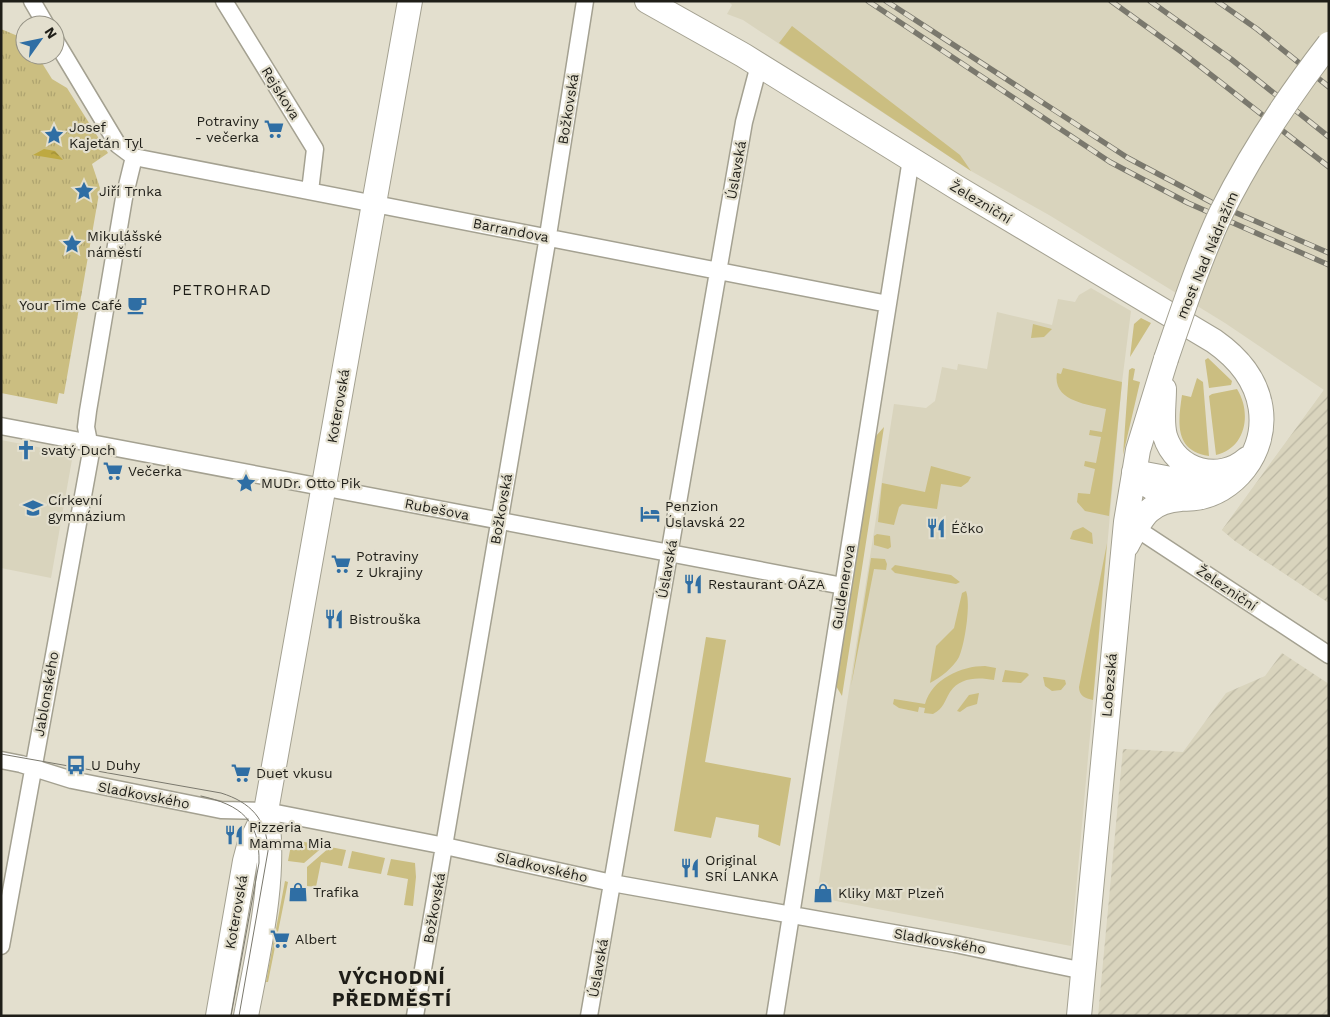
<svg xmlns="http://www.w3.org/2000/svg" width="1330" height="1017" viewBox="0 0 1330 1017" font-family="'Work Sans',sans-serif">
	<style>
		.built { fill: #d9d4bd }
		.industrial { fill: url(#industrial-furrows) }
		.green { fill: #cbbe81 }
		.park { fill: url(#park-tufts) }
		.water { fill: url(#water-ripples) }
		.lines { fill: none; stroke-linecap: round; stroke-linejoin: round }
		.street-casing { stroke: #a4a191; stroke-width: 19 }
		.secondary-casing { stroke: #a4a191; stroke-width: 26 }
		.street { stroke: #fff; stroke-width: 16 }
		.secondary { stroke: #fff; stroke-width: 24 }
		.tram { stroke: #7a786d; stroke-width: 1 }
		.rail-casing { stroke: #7a786d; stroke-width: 5.5 }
		.rail { stroke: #e3dfce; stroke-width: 4; stroke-dasharray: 11; stroke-linecap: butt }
		.secondary-bridge-casing { stroke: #a4a191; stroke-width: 26; stroke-linecap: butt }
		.secondary-bridge { stroke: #fff; stroke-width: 24 }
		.labels { text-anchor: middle; stroke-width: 4.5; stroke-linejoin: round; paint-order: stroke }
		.street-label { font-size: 14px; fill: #1f1e18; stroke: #e3dfce }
		.poi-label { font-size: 14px; fill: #1f1e18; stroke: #e3dfce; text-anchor: start }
		.neighbourhood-label { font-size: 15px; letter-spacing: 1px; fill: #1f1e18; stroke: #e3dfce }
		.district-label { font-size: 19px; font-weight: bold; letter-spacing: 1px; fill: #1f1e18; stroke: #e3dfce }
	</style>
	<defs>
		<pattern id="industrial-furrows" width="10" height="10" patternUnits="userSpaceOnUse" patternTransform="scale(1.25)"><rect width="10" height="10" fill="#d9d4bd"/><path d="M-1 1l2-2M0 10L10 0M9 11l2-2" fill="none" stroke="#bab6a2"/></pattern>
		<pattern id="park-tufts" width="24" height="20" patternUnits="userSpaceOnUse" patternTransform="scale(1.25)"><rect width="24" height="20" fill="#cbbe81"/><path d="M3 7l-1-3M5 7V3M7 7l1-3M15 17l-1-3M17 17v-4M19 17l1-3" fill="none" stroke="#aea36f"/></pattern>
		<pattern id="water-ripples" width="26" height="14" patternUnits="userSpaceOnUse" patternTransform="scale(1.25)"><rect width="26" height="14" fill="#bea941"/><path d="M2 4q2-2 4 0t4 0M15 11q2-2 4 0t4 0" fill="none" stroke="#9a8935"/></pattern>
	</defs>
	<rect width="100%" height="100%" fill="#e3dfce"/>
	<!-- built -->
	<path class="built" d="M728 1H1329V603L1235 541 1222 530 1324 390 1225 323 1049 215 971 171 743 20 727 14 732 5Z
		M1091 288 1131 311 1122 382 1071 946 820 898 817 894 894 404 926 408 935 401 942 367 957 370 958 364 987 369 997 312 1052 325 1058 299 1075 302 1079 295Z
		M1 440 73 454 51 578 1 568Z"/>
	<!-- industrial -->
	<path class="industrial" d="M1324 390 1329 391V603L1235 541 1222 530Z
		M1282 653 1329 684V1016H1098L1123 749 1183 752 1226 693 1265 676Z"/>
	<!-- green -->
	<path class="green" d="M792 26 960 155 971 171 779 43Z
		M1141 318 1151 323 1130 357 1134 324Z
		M1033 324 1052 329 1044 337 1031 338Z
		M1208 358 1232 381 1231 385 1209 388 1205 360Z
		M1063 368 1122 382 1109 516 1085 511 1077 502 1078 493 1090 494 1095 469 1084 466 1085 461 1096 463 1101 437 1089 435 1090 430 1102 432 1106 409C1087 404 1052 401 1057 373L1061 374Z
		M1132 368 1135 369 1133 380 1140 382 1123 455 1129 370Z
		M1197 378 1203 382 1209 456C1174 451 1178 422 1182 395L1191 397Z
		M1237 389C1252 413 1246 448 1216 455L1209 396 1212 394Z
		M884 427 842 696 836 686 875 437Z
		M931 466 971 477 968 482 961 487 941 484 937 509 902 504 899 507 894 525 878 522 882 483 925 492Z
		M1083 527 1092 533 1093 544 1070 539 1073 531Z
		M877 534 890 536 891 547 888 549 874 545V536Z
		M1107 543 1093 700C1085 698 1079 696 1079 687Z
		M871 558 885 559 887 564 886 570 874 569 851 686Z
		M895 565 951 575 960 582 956 584 895 573 891 569Z
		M966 591C971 603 965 644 959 657 954 667 940 678 930 683L936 646 954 628 962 593Z
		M706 637 726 640 705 762 791 778 780 846 758 837 759 825 716 817 711 838 674 831Z
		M985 666 996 668 994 680C978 677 960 677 950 692 944 702 944 708 933 714L924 713 925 708 919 707 918 712 899 708 893 704 894 699 925 704C932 679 961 666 985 666Z
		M1005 670 1027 673 1029 675 1021 683 1002 682Z
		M1045 677 1065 680 1066 684 1061 690 1052 691 1045 686 1043 677Z
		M979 693 977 704 967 707 960 712 957 711 969 695Z
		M295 840 324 846 304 863 288 861 291 845Z
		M330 847 346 850 342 866 321 862 316 887 307 886V867Z
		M352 851 385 858 381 874 348 868Z
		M391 859 415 863 416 877 413 906 404 905 408 879 387 875Z
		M285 881 288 882 268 982H266Z"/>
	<!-- park -->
	<path class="park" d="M1 29 25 39V55H37L52 79 67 88 108 153 92 164 100 188 64 394 59 393 57 404 1 393Z"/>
	<!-- water -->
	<path class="water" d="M44 149 55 151 63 160 33 155Z"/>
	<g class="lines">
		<defs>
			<path id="street" d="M32 1 46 25
				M224 1 315 149 310 191
				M55 40 118 145 134 157 888 304
				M1 426 843 586
				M1128 523 1329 655
				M1 760 21 764 72 780 221 810 266 811 445 846 612 883 955 944 1084 971
				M1 946 91 452 86 427 88 411 124 198 134 157
				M415 1016 546 248 585 1
				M589 1016 744 122 759 65
				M775 1016 911 159"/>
			<path id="secondary" d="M647 1 743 55 956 187 1214 341C1330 422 1206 556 1134 472
				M1164 389C1164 404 1161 422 1165 436 1176 472 1220 483 1247 459
				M1134 472 1187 482 1213 480
				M1127 545C1141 519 1148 501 1181 499
				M218 1016 245 861 249 846 266 811 410 1
				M246 1016C258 953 277 874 266 811
				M1079 1016 1126 522 1138 450 1166 359"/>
		</defs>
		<!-- street casing -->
		<use href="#street" class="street-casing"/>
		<!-- secondary casing -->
		<use href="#secondary" class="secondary-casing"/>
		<!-- street -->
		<use href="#street" class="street"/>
		<!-- secondary -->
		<use href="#secondary" class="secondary"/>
		<!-- tram -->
		<path class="tram" d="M1 754 221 793C250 802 267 819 268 851L239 1016
			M201 796C241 805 260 820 259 863L231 1016"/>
		<defs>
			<path id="rail" d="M868 1 1110 162 1188 203 1329 265
				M886 1 1128 158 1211 202 1329 253
				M1111 1 1183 53 1329 167
				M1150 1 1231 59 1329 137
				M1217 1 1257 29 1329 87"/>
		</defs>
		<!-- rail casing -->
		<use href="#rail" class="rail-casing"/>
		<!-- rail -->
		<use href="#rail" class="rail"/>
		<defs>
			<path id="secondary-bridge" d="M1166 359C1183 310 1199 260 1221 213 1251 153 1288 97 1329 44"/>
		</defs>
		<!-- secondary-bridge casing -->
		<use href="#secondary-bridge" class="secondary-bridge-casing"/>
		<!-- secondary-bridge -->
		<use href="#secondary-bridge" class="secondary-bridge"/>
	</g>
	<!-- icons -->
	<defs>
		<symbol id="supermarket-bare" viewBox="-9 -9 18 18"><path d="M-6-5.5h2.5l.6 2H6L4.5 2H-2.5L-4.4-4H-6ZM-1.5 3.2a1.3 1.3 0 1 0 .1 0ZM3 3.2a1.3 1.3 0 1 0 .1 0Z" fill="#2f6ea4" stroke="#e3dfce" stroke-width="2.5" paint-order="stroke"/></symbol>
		<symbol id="sight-bare" viewBox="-9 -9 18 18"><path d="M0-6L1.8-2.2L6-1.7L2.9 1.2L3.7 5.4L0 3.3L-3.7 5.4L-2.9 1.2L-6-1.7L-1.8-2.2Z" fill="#2f6ea4" stroke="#e3dfce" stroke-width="2.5" paint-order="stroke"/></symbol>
		<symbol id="cafe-bare" viewBox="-9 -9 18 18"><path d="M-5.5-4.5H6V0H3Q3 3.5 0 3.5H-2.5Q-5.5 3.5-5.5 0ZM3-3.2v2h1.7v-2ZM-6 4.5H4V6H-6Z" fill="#2f6ea4" stroke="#e3dfce" stroke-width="2.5" paint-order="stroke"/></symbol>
		<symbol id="church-bare" viewBox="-9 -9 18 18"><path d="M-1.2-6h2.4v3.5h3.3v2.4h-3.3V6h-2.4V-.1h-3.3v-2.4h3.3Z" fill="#2f6ea4" stroke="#e3dfce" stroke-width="2.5" paint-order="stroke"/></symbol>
		<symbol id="school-bare" viewBox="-9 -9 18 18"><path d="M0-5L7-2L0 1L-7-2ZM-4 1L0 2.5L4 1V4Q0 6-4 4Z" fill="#2f6ea4" stroke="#e3dfce" stroke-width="2.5" paint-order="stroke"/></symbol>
		<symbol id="hotel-bare" viewBox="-9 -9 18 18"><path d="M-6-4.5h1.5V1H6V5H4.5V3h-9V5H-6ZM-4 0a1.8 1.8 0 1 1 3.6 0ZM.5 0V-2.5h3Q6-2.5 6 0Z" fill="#2f6ea4" stroke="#e3dfce" stroke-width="2.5" paint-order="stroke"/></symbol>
		<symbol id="restaurant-bare" viewBox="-9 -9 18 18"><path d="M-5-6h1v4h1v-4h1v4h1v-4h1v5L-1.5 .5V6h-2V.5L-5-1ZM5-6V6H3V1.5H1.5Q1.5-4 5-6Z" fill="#2f6ea4" stroke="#e3dfce" stroke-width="2.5" paint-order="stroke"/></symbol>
		<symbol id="bus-bare" viewBox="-9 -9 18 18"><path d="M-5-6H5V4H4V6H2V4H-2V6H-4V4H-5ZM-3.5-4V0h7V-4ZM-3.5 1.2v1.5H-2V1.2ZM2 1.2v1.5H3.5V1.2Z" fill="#2f6ea4" stroke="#e3dfce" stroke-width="2.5" paint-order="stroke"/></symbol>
		<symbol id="shop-bare" viewBox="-9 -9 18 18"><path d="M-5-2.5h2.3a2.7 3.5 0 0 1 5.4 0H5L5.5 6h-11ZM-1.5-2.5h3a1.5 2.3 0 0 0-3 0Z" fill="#2f6ea4" stroke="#e3dfce" stroke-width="2.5" paint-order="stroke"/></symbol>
	</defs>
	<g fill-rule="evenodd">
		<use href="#supermarket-bare" x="260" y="115" width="28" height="28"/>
		<use href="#sight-bare" x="40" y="121" width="28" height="28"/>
		<use href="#sight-bare" x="70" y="177" width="28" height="28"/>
		<use href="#sight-bare" x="58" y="230" width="28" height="28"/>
		<use href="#cafe-bare" x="123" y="291" width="28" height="28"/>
		<use href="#church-bare" x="12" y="436" width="28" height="28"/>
		<use href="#supermarket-bare" x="99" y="457" width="28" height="28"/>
		<use href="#sight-bare" x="232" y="469" width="28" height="28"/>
		<use href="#school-bare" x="19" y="494" width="28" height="28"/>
		<use href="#hotel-bare" x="636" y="500" width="28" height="28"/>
		<use href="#restaurant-bare" x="922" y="514" width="28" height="28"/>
		<use href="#supermarket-bare" x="327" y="550" width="28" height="28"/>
		<use href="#restaurant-bare" x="679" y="570" width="28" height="28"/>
		<use href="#restaurant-bare" x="320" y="605" width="28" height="28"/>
		<use href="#bus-bare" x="62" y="751" width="28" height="28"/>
		<use href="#supermarket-bare" x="227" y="759" width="28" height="28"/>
		<use href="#restaurant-bare" x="220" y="821" width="28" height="28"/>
		<use href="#restaurant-bare" x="676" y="854" width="28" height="28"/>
		<use href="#shop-bare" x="284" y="878" width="28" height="28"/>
		<use href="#shop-bare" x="809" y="879" width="28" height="28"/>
		<use href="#supermarket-bare" x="266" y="925" width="28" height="28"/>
	</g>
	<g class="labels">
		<!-- street labels -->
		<g class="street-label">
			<text transform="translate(281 93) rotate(58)" y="5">Rejskova</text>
			<text transform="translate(568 109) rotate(-81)" y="5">Božkovská</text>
			<text transform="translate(736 170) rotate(-80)" y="5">Úslavská</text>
			<text transform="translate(981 202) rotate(31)" y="5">Železniční</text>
			<text transform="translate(511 230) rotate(11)" y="5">Barrandova</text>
			<text transform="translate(1207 255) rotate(-67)" y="5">most Nad Nádražím</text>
			<text transform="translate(338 406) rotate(-80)" y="5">Koterovská</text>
			<text transform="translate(437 509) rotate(11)" y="5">Rubešova</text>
			<text transform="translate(501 509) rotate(-80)" y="5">Božkovská</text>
			<text transform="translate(667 569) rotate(-80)" y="5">Úslavská</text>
			<text transform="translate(843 587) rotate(-81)" y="5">Guldenerova</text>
			<text transform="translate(1227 588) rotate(34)" y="5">Železniční</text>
			<text transform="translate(1109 685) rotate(-85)" y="5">Lobezská</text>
			<text transform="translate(46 694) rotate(-80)" y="5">Jablonského</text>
			<text transform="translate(144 795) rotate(11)" y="5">Sladkovského</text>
			<text transform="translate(542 867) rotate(13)" y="5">Sladkovského</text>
			<text transform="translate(434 908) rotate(-80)" y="5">Božkovská</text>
			<text transform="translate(236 912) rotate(-80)" y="5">Koterovská</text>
			<text transform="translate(940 941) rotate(10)" y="5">Sladkovského</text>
			<text transform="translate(598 968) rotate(-80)" y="5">Úslavská</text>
		</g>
		<!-- poi labels -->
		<g class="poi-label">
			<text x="259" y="126" text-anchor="end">Potraviny<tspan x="259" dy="16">- večerka</tspan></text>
			<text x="69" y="132">Josef<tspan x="69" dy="16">Kajetán Tyl</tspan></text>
			<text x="99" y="196">Jiří Trnka</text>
			<text x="87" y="241">Mikulášské<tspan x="87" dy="16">náměstí</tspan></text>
			<text x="122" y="310" text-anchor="end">Your Time Café</text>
			<text x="41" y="455">svatý Duch</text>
			<text x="128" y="476">Večerka</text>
			<text x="261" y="488">MUDr. Otto Pik</text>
			<text x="48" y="505">Církevní<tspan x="48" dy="16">gymnázium</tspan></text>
			<text x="665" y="511">Penzion<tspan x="665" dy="16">Úslavská 22</tspan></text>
			<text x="951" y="533">Éčko</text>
			<text x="356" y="561">Potraviny<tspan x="356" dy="16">z Ukrajiny</tspan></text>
			<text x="708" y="589">Restaurant OÁZA</text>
			<text x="349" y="624">Bistrouška</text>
			<text x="91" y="770">U Duhy</text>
			<text x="256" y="778">Duet vkusu</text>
			<text x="249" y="832">Pizzeria<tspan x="249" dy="16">Mamma Mia</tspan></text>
			<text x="705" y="865">Original<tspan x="705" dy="16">SRÍ LANKA</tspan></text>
			<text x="313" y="897">Trafika</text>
			<text x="838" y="898">Kliky M&amp;T Plzeň</text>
			<text x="295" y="944">Albert</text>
		</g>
		<!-- neighbourhood labels -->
		<g class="neighbourhood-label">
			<text x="222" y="295">PETROHRAD</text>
		</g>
		<!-- district labels -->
		<g class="district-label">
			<text x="392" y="984">VÝCHODNÍ<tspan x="392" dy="22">PŘEDMĚSTÍ</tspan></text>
		</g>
	</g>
	<!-- border -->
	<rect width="1330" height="1017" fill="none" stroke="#1f1e18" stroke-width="5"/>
	<!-- north arrow -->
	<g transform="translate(40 40) rotate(57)"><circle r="24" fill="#e3dfce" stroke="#959285"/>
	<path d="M0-4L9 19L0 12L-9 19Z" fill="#2f6ea4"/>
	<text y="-8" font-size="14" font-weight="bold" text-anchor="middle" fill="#1f1e18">N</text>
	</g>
</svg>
